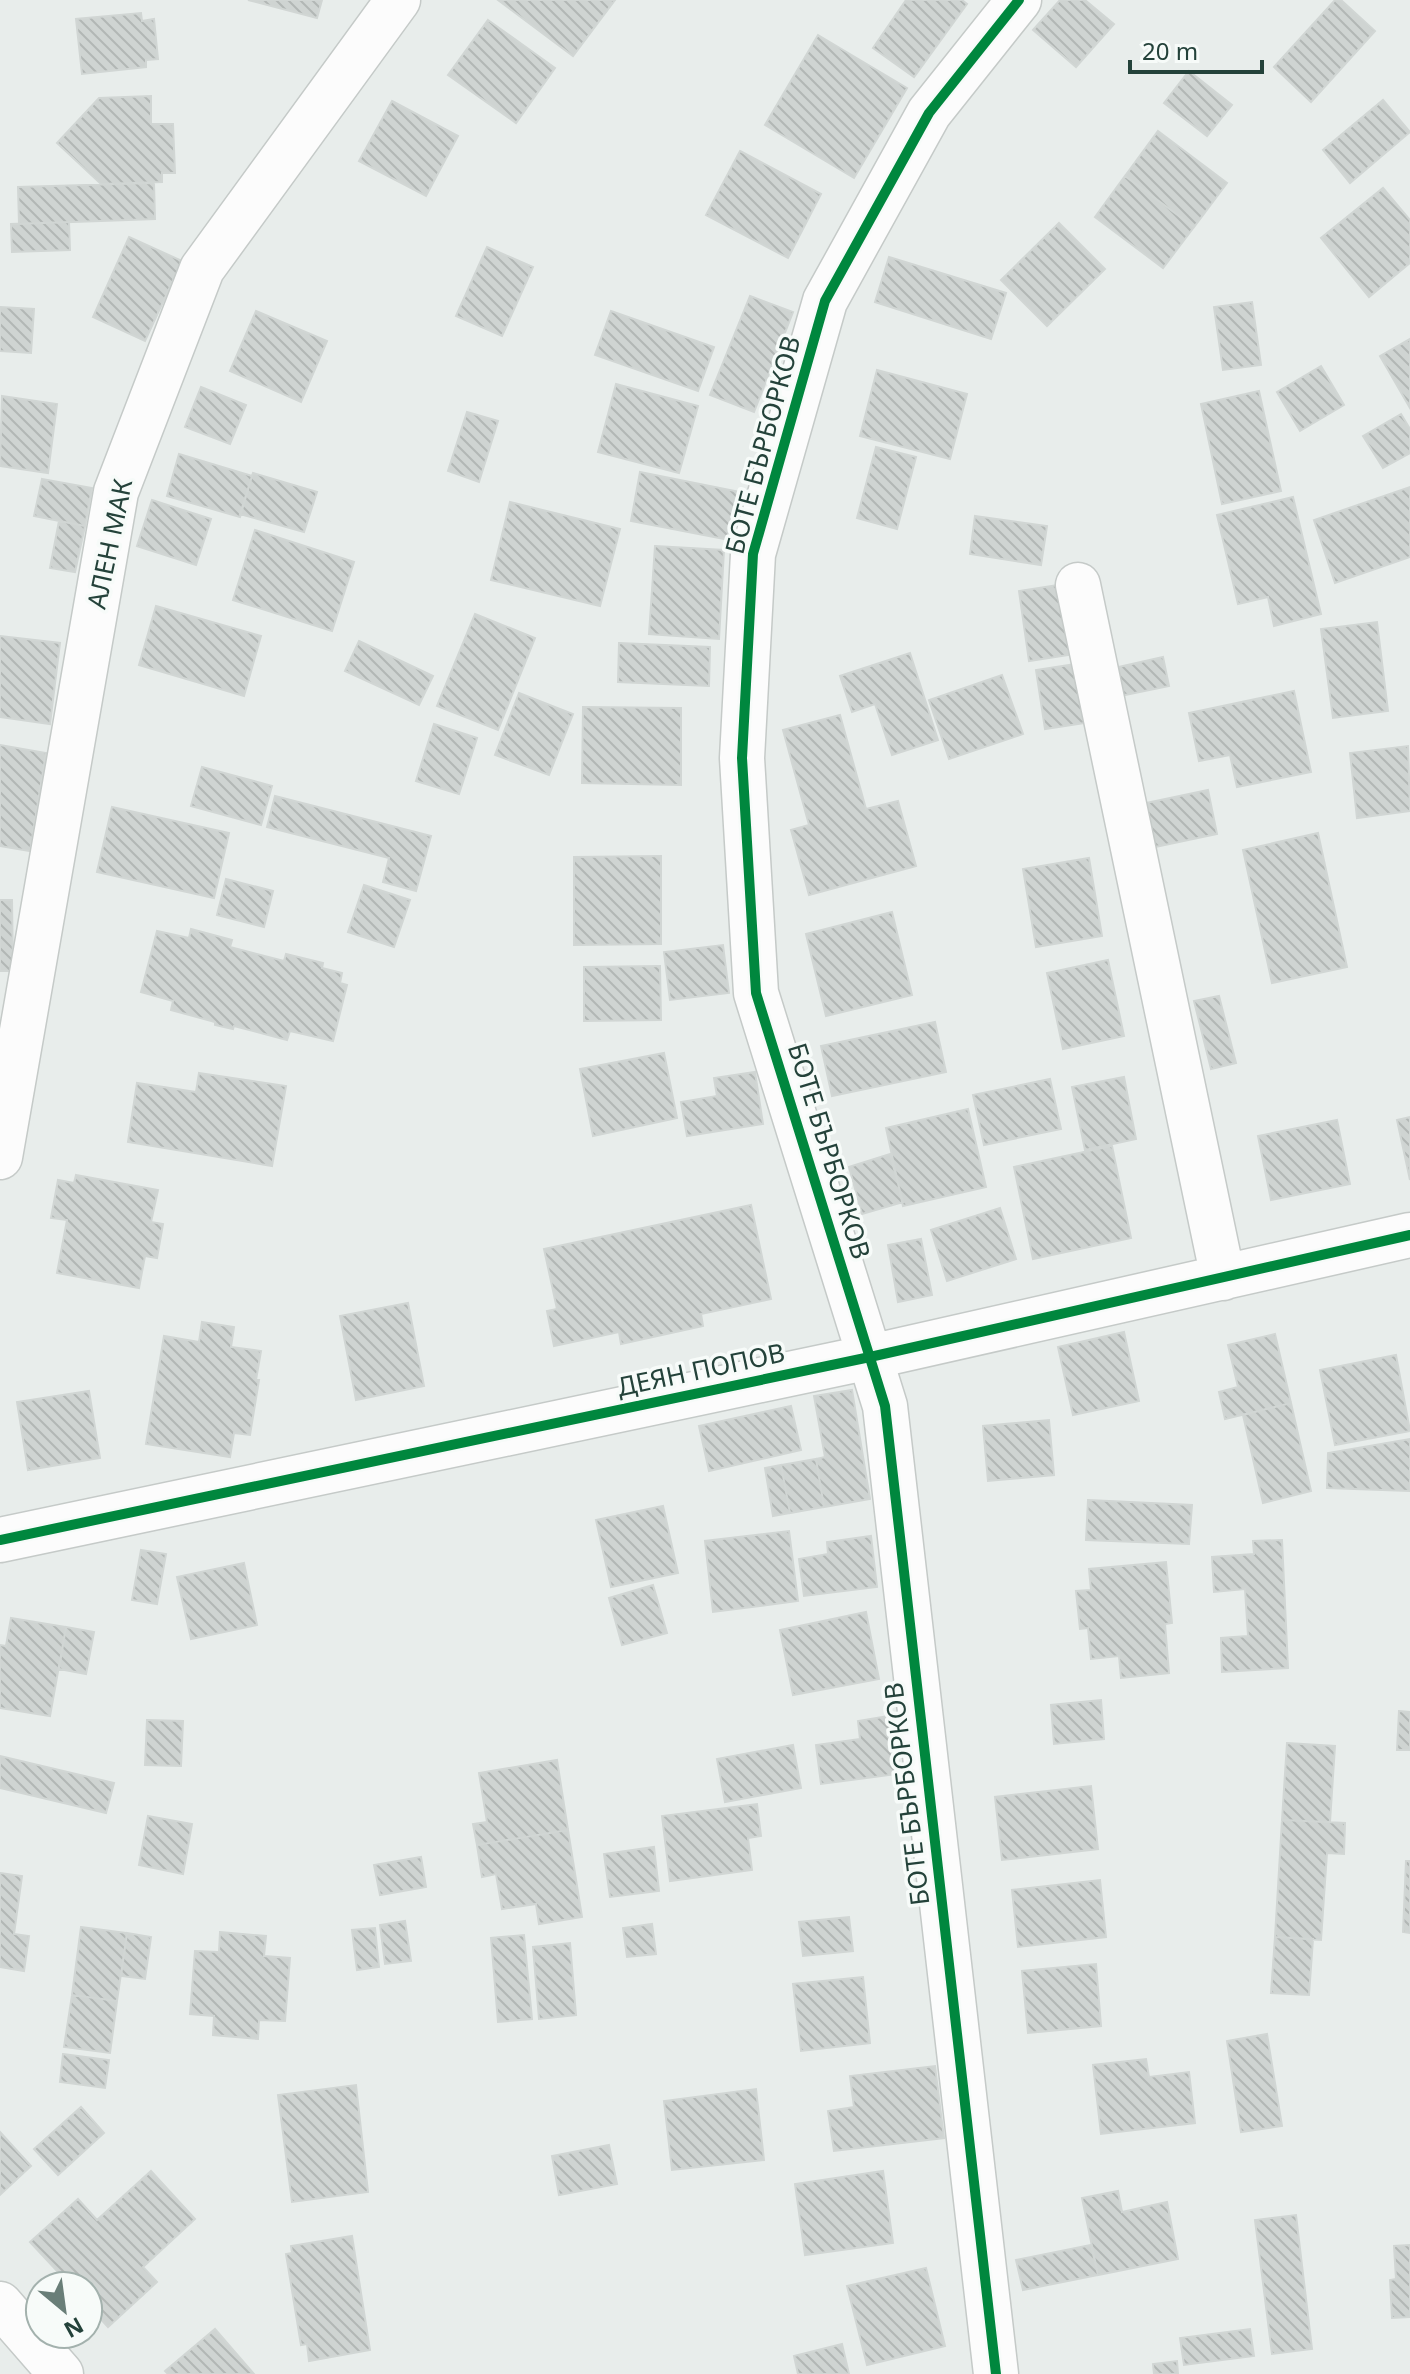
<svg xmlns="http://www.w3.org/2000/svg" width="1410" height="2374" viewBox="0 0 1410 2374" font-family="'Noto Sans',sans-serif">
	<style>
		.building { fill: url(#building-back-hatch); stroke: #d1d6d4; stroke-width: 2 }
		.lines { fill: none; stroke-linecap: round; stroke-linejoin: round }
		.minor-casing { stroke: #c5cac8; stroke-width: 47 }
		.minor { stroke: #fcfcfc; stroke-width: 44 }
		.cycleway-casing { stroke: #f7fbf9; stroke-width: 15 }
		.cycleway { stroke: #00873e; stroke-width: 10 }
		.labels { text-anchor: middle; stroke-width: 7; stroke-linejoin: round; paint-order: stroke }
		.street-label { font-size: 26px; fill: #24423a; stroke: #f7fbf9 }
	</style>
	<defs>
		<pattern id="building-back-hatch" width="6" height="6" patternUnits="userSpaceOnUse" patternTransform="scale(2)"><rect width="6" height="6" fill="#cfd4d2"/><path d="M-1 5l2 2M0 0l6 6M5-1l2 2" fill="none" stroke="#b2b7b5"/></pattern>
	</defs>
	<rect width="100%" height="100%" fill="#e8edeb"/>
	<!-- building -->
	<path class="building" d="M248 0H322L317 18Z
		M498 0H615L573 56Z
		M906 0H962L967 4 914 77 873 48Z
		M1060 0H1085L1114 24 1076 67 1033 30Z
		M1335 0H1341L1375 31 1311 102 1274 67Z
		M141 13 142 21 154 19 158 59 146 60V67L82 74 76 19Z
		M488 20 555 68 516 123 448 75Z
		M818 35 907 88 854 178 765 125Z
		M1189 71 1232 105 1207 136 1164 103Z
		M151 96V124H173L175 173H162V182L101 184 57 143 99 98Z
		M1383 100 1410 132 1350 183 1323 150Z
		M392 101 458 136 426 196 359 161Z
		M1158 131 1227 183 1194 227 1125 176Z
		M740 151 821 194 788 258 706 215Z
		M1125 176 1194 227 1163 268 1095 217Z
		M154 183 155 219 19 224 18 187Z
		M1383 188 1410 220V263L1369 297 1321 238Z
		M69 222 70 250 12 252 11 224Z
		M1059 223 1105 269 1047 326 1001 280Z
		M129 237 182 261 145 341 93 317Z
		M487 247 533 267 502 336 456 316Z
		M889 257 1006 293 991 339 875 302Z
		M750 296 793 312 754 412 710 395Z
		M1252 302 1261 365 1223 370 1214 307Z
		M0 307 34 309 31 353 0 351Z
		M256 311 327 341 301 402 230 371Z
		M611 311 714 347 698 391 595 355Z
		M1410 339V408L1380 356Z
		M1321 366 1344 405 1300 431 1277 392Z
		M877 370 967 394 950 459 860 436Z
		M616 384 698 406 679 473 598 452Z
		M201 387 246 405 230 444 185 427Z
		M1259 391 1281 491 1222 504 1201 404Z
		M2 396 57 404 48 473 0 466Z
		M467 412 498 421 479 482 448 471Z
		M1401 414 1410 429V453L1383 468 1363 436Z
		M876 447 916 457 897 529 857 518Z
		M179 454 252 476 240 517 167 496Z
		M640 472 745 493 735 541 631 521Z
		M253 473 317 492 304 532 240 514Z
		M42 479 92 488 85 526 34 516Z
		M1410 487V557L1335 583 1314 520Z
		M1293 497 1321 614 1274 626 1268 597 1238 604 1217 515Z
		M152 500 211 519 196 565 137 546Z
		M510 502 620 529 600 606 491 580Z
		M975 516 1047 526 1041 565 970 554Z
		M59 521 85 526 75 572 50 568Z
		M255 530 354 562 332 631 233 600Z
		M655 546 724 550 719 639 649 634Z
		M1065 584 1075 654 1029 661 1019 591Z
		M156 606 261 636 244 696 139 665Z
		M475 614 535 638 498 730 437 706Z
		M1377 622 1388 711 1333 718 1321 629Z
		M0 636 60 643 50 724 0 717Z
		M359 641 433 676 419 705 345 671Z
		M619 643 710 647 709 686 618 682Z
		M910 653 938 740 892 755 875 704 852 712 840 676Z
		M1163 657 1169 686 1120 696 1114 668Z
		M1076 664 1085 723 1045 729 1036 670Z
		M1002 675 1023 734 949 759 929 700Z
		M1294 691 1311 772 1237 787 1230 755 1199 761 1189 713Z
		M519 693 573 714 549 775 495 755Z
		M583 707 681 708V785L582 783Z
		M840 715 866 809 898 801 916 866 809 895 791 830 809 825 783 730Z
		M434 724 477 738 459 794 416 781Z
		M0 745 46 753 30 851 0 846Z
		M1408 746 1410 811 1357 818 1350 753Z
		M202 767 272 786 261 825 191 806Z
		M1208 790 1217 834 1155 847 1146 803Z
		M275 796 431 836 416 891 383 882 389 858 267 827Z
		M112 807 229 833 214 898 97 872Z
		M1318 833 1347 967 1272 983 1243 850Z
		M661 856V944L574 945V857Z
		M1089 858 1102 936 1036 947 1023 869Z
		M226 879 273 891 264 927 217 915Z
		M364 885 410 900 394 947 348 932Z
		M0 900H12L13 971H0Z
		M892 912 912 995 826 1016 806 934Z
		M191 929 232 940 230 947 284 961 286 954 323 963 322 968 342 973 340 983 347 985 333 1041 290 1031 287 1040 234 1026 233 1029 215 1025V1022L171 1010 173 1001 141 992 157 931 189 938Z
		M723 945 729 993 670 1000 664 952Z
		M1108 960 1124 1036 1063 1049 1047 973Z
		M660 966 661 1020 584 1021V967Z
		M1219 996 1236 1063 1211 1069 1194 1001Z
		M935 1022 946 1072 832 1096 821 1046Z
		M664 1053 677 1118 593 1136 580 1069Z
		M755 1072 763 1124 687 1136 681 1102 717 1096 714 1078Z
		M199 1073 286 1086 272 1166 128 1142 137 1083 196 1092Z
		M1124 1077 1136 1139 1085 1150 1072 1087Z
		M1050 1079 1061 1129 984 1145 973 1095Z
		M968 1109 986 1187 903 1206 886 1128Z
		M1410 1117V1180L1397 1120Z
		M1337 1120 1350 1184 1271 1200 1258 1136Z
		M1112 1146 1131 1238 1033 1259 1014 1167Z
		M890 1154 903 1202 862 1214 849 1167Z
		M76 1175 158 1190 151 1222 163 1224 157 1258 145 1256 139 1288 57 1273 67 1220 51 1218 58 1180 74 1183Z
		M751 1205 771 1299 701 1314 703 1326 621 1344 619 1332 554 1346 547 1311 557 1309 544 1249Z
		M1000 1208 1016 1259 947 1281 931 1230Z
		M921 1239 932 1295 898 1302 888 1245Z
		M408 1303 424 1386 356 1400 340 1316Z
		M202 1322 234 1327 231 1347 261 1351 256 1380H259L250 1435 234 1433 230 1457 146 1444 164 1336 199 1342Z
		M1124 1332 1139 1401 1073 1415 1058 1347Z
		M1275 1334 1291 1403 1225 1419 1219 1392 1238 1387 1228 1345Z
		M1396 1355 1410 1431 1335 1445 1320 1370Z
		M852 1390 870 1499 824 1507 816 1459 825 1457 814 1396Z
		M89 1391 100 1458 28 1470 17 1402Z
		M1291 1403 1311 1491 1263 1503 1243 1415Z
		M791 1406 801 1450 709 1471 699 1426Z
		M1049 1420 1054 1475 988 1481 983 1426Z
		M1410 1439V1491L1327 1488 1328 1453Z
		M816 1459 824 1507 790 1513 781 1465Z
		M781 1465 790 1513 773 1516 765 1468Z
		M1088 1500 1192 1505 1189 1544 1086 1540Z
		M663 1506 678 1573 611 1587 596 1520Z
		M789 1531 798 1601 713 1612 705 1541Z
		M871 1536 877 1587 804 1596 799 1559 828 1554 827 1542Z
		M1282 1540 1288 1668 1222 1672 1221 1638 1248 1636 1245 1589 1214 1592 1212 1557 1254 1554 1253 1541Z
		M141 1550 166 1554 157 1604 132 1600Z
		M1166 1562 1172 1623 1165 1624 1169 1673 1121 1678 1119 1656 1091 1659 1088 1628 1080 1629 1076 1591 1091 1590 1089 1569Z
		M244 1563 257 1625 191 1639 177 1577Z
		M653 1585 667 1633 622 1645 609 1598Z
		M866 1612 879 1679 793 1695 780 1630Z
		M11 1618 66 1627 50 1716 0 1708V1645L6 1646Z
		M66 1627 94 1632 86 1674 59 1669Z
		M1101 1700 1104 1739 1054 1744 1051 1705Z
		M1399 1711 1410 1712V1750H1397Z
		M889 1716 897 1774 821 1784 816 1745 860 1739 858 1721Z
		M147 1720 183 1721 181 1766 145 1765Z
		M1287 1743 1335 1746 1330 1822 1282 1820Z
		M793 1745 801 1788 725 1802 717 1759Z
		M0 1756 114 1783 106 1813 0 1788Z
		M557 1760 568 1830 477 1845 473 1824 487 1822 479 1773Z
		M1091 1786 1098 1849 1002 1860 995 1797Z
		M757 1804 761 1836 748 1838 752 1870 670 1881 662 1816Z
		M148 1816 192 1824 183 1874 139 1865Z
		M1282 1820 1345 1823 1344 1854 1327 1853 1321 1940 1275 1937Z
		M568 1830 582 1917 539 1924 536 1904 502 1909 496 1874 482 1877 477 1845Z
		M654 1847 659 1891 610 1897 604 1854Z
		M421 1857 426 1887 380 1895 374 1865Z
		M1406 1861H1410V1933L1403 1932Z
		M0 1873 22 1876 14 1934 29 1936 24 1971 0 1967Z
		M1100 1880 1106 1937 1018 1947 1012 1890Z
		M849 1917 853 1951 803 1956 799 1922Z
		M405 1921 411 1961 385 1964 380 1925Z
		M652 1924 656 1954 627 1957 623 1928Z
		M81 1927 127 1933 117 2001 72 1995Z
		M375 1928 379 1967 357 1970 352 1930Z
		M220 1932 266 1936 264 1956 290 1958 285 2021 259 2020 258 2039 213 2035 214 2016 190 2014 195 1951 219 1952Z
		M127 1933 151 1937 145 1979 121 1976Z
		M524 1935 532 2019 498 2022 491 1938Z
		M1275 1937 1313 1939 1309 1995 1271 1993Z
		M570 1943 576 2015 539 2019 533 1947Z
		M1096 1964 1101 2026 1028 2033 1022 1971Z
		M863 1977 870 2043 801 2051 793 1984Z
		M72 1995 117 2001 110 2053 64 2047Z
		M1267 2034 1282 2126 1241 2132 1227 2041Z
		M63 2054 109 2060 105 2088 60 2082Z
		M1146 2059 1149 2077 1189 2072 1195 2123 1101 2134 1093 2065Z
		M935 2066 944 2138 834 2151 828 2111 854 2107 850 2076Z
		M356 2085 368 2192 292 2202 278 2095Z
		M756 2089 764 2160 672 2170 664 2101Z
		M81 2107 104 2133 58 2175 34 2149Z
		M0 2132 31 2166 0 2195Z
		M609 2145 617 2184 559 2195 552 2156Z
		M151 2171 195 2219 143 2267 157 2282 108 2327 88 2305V2286H71L30 2242 78 2199 97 2220Z
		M883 2171 893 2243 805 2255 795 2184Z
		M1118 2191 1122 2212 1167 2202 1178 2259 1098 2275 1082 2198Z
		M1296 2215 1312 2349 1272 2354 1255 2220Z
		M352 2236 370 2350 309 2361 307 2344 301 2345 286 2254 292 2253 291 2246Z
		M1091 2245 1098 2275 1023 2290 1016 2260Z
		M1410 2245V2317L1392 2318 1390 2280 1396 2279 1394 2246Z
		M926 2268 945 2346 867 2365 847 2286Z
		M215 2329 254 2374H168L165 2371Z
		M1250 2329 1254 2356 1184 2365 1180 2338Z
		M842 2344 849 2374H798L794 2356Z
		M1177 2361 1178 2374H1154L1153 2364Z"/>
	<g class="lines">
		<defs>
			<path id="minor" d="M1078 585 1223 1278
				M0 1157 116 492 202 269 398 0
				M0 1540 870 1357 1410 1235
				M0 2304 61 2374
				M996 2374 885 1406 756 993 742 758 753 554 825 301 929 113 1019 0"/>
		</defs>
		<!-- minor casing -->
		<use href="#minor" class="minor-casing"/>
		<!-- minor -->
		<use href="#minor" class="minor"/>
		<defs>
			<path id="cycleway" d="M0 1540 870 1357 1410 1235
				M996 2374 885 1406 756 993 742 758 753 554 825 301 929 113 1019 0"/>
		</defs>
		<!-- cycleway casing -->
		<use href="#cycleway" class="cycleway-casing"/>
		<!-- cycleway -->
		<use href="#cycleway" class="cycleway"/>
	</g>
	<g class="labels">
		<!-- street labels -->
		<g class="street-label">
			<text transform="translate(763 445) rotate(-75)" y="9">БОТЕ БЪРБОРКОВ</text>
			<text transform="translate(110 544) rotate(-78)" y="9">АЛЕН МАК</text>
			<text transform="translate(829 1151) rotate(73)" y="9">БОТЕ БЪРБОРКОВ</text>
			<text transform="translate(701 1370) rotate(-12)" y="9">ДЕЯН ПОПОВ</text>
			<text transform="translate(907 1794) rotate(-97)" y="9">БОТЕ БЪРБОРКОВ</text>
		</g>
	</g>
	<!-- north arrow -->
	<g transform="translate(64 2310) rotate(151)"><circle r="38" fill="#f7fbf9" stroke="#a3b1ad" stroke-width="2"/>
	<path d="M0-6L14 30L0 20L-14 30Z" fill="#697e78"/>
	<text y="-12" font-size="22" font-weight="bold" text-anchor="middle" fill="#24423a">N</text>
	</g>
	<!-- scale -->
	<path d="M1130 60v12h132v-12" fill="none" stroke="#24423a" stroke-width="4"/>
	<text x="1142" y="60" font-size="24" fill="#24423a" stroke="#f7fbf9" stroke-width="6" paint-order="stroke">20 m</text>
</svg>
